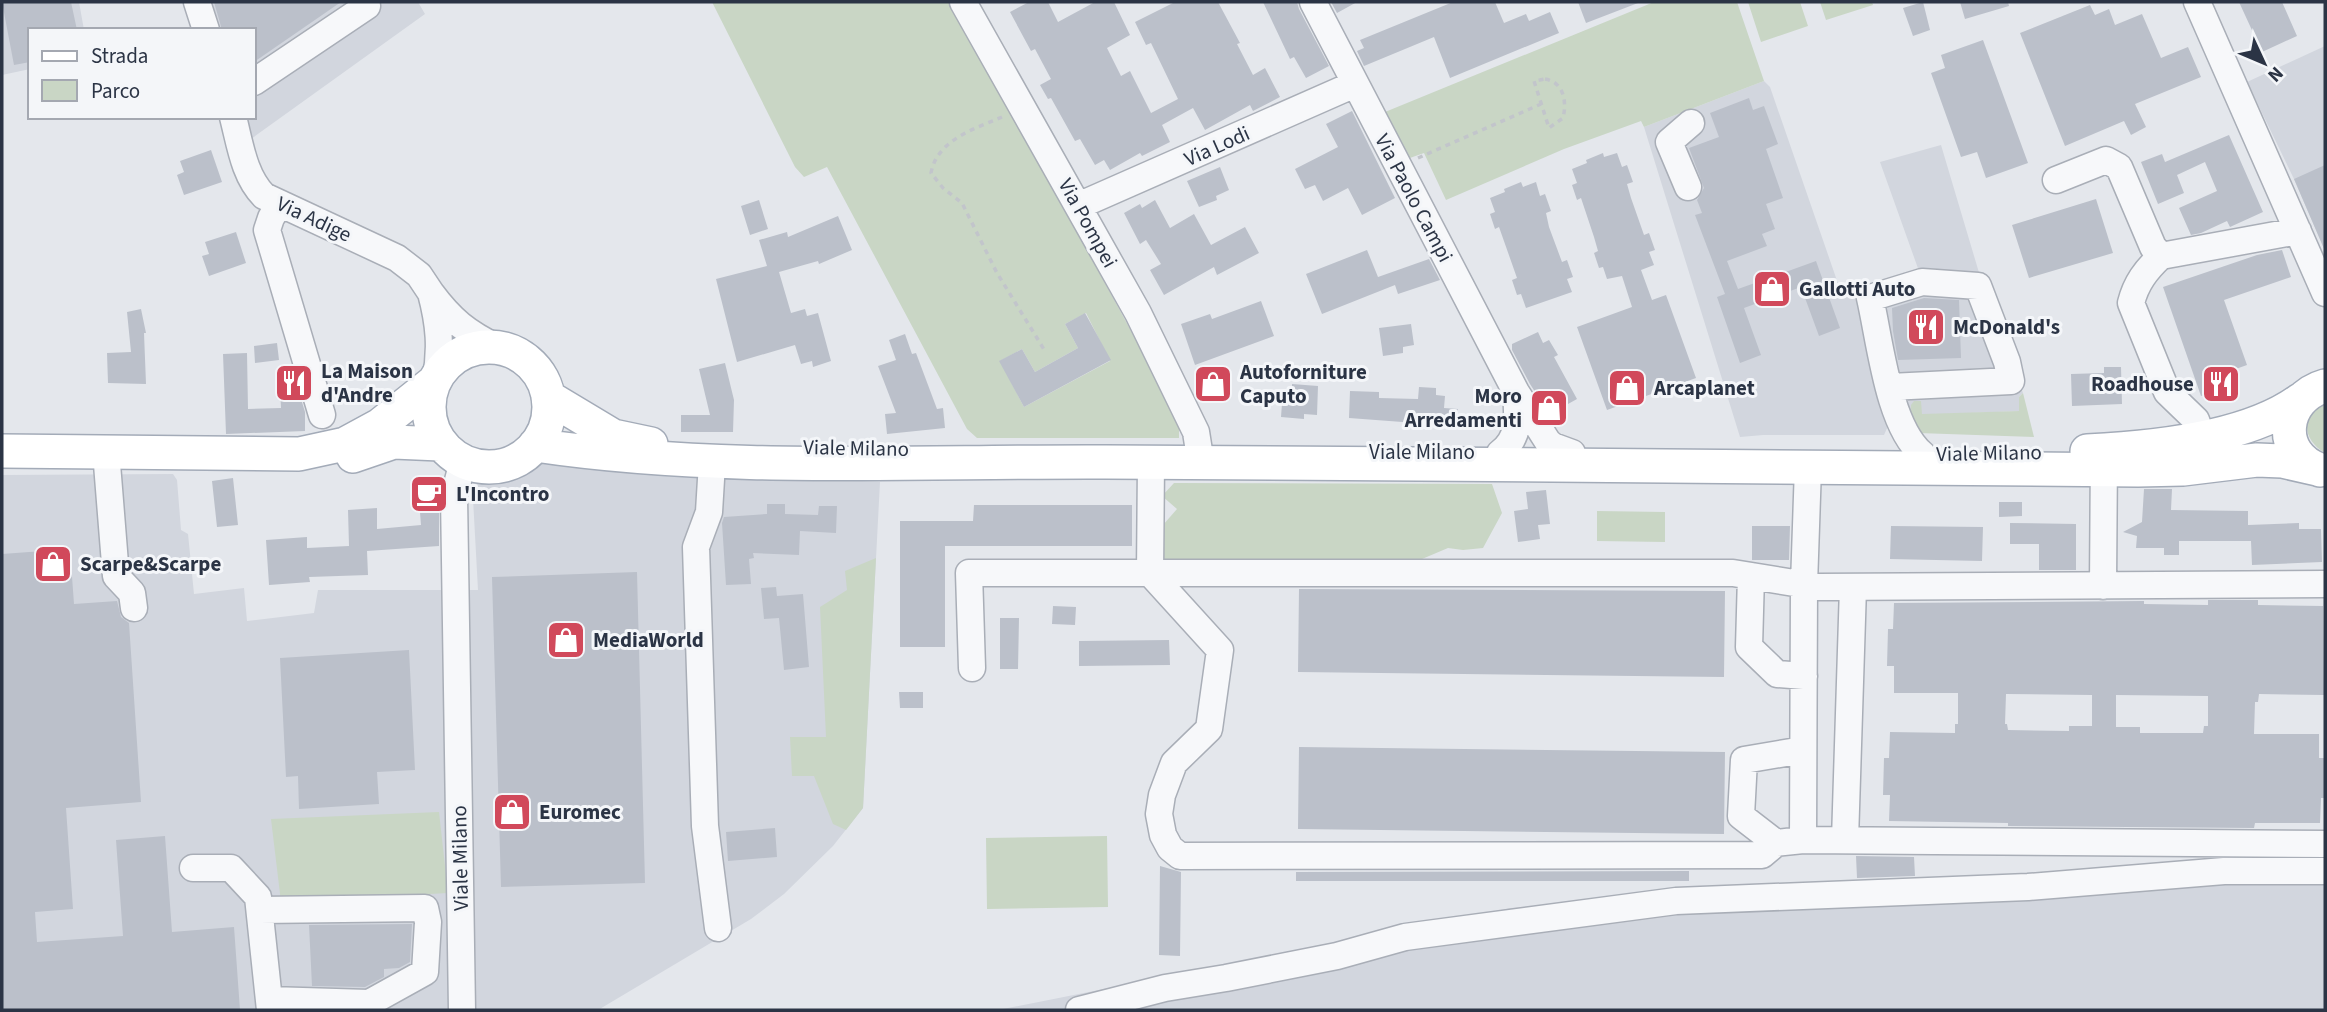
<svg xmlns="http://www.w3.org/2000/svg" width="2327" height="1012" viewBox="0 0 2327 1012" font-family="'Source Sans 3',sans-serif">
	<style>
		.built { fill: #d2d6de }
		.green { fill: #c9d6c5; fill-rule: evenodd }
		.building { fill: #bbc0ca; fill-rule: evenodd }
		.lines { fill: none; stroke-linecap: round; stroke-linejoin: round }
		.minor-casing { stroke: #a9aeb7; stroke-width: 29 }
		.major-casing { stroke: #a3abb8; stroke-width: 36 }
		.path { stroke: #c2c5cb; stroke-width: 3.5; stroke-dasharray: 5 5; stroke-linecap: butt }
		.minor { stroke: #f7f8fa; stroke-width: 26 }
		.major { stroke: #fff; stroke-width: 33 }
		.labels { text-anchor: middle; stroke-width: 6; stroke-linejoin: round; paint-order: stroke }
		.street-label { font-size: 21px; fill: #2b3445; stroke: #f4f6f9 }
		.poi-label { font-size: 21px; font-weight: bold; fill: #2b3445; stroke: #f4f6f9; text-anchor: start }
	</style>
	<rect width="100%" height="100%" fill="#e4e7ec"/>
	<!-- built -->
	<path class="built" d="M2 2H79L84 30H30V69L2 75Z
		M208 2H418L425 14 251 139 244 117H254V30H217Z
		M2325 46V251L2294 179 2247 82Z
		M1764 81 1770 87 1843 298 1920 274 1880 162 1941 145 1980 276 2023 393 2019 397 2020 411 1922 415 1910 427 1888 426 1884 435H1763L1740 437 1644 127Z
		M506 462 880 482 863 808 833 846 784 894 751 919 598 1010H2V475L173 474 177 480 181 530 188 534 194 594 244 588 247 621 314 613 318 590H478L472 480Z
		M2325 856V1010H998L1511 908 2100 868Z"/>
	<!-- green -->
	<path class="green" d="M712 2H952L1179 419V438H977L967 429 827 167 804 177 795 167ZM1086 313 1110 361 1024 407 1000 361 1022 349 1035 372 1078 348 1065 324Z
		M1654 2H1737L1764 81 1644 127 1641 121 1564 149 1446 200 1424 153 1407 159 1385 112Z
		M1748 2H1800L1808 26 1761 42Z
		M1820 2H1872L1873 5 1826 20Z
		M2023 393 2034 437 1918 433 1910 427 1911 405 1914 401H1921L1922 414 2019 411V397Z
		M2325 405V453C2303 440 2299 415 2325 405Z
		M1174 483 1492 484 1502 513 1483 548 1463 550 1448 548 1422 559 1163 560V525L1177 509 1162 496Z
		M1597 511 1665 512V542L1597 541Z
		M876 558 863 808 846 830 833 824 814 776H792L790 737H826L820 607 847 590 845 571Z
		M439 812 448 893 281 902 271 819Z
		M1107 836 1108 907 987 909 986 838Z"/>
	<!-- building -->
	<path class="building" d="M2 2H71L77 30H30V62L14 65Z
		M214 2H341L254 62V30H222Z
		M1029 2H1048L1058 22 1095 2H1114L1130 35 1107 48 1121 76 1130 71 1151 113 1178 99 1151 43 1146 45 1135 22 1175 2H1218L1240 43 1237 44 1253 75 1265 68 1280 97 1253 111 1250 105 1205 130 1193 108 1162 125 1170 142 1142 156 1140 153 1110 170 1104 160 1095 165 1080 139 1075 141 1051 98 1048 99 1040 85 1051 79 1035 49 1031 51 1010 12Z
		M1263 2H1297L1299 9 1329 66 1306 78 1294 57 1290 59Z
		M1331 2H1357L1337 13Z
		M1453 2H1495L1504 23 1526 14 1529 21 1550 12 1559 33 1450 78 1434 37 1364 66 1357 51 1364 48 1360 40Z
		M1578 2H1638V3L1586 23Z
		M1923 2 1930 30 1913 36 1903 8Z
		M1960 2H2008L2009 6 1965 19Z
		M2239 2H2282L2297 36 2262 52Z
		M2090 5 2095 15 2109 9 2115 25 2142 14 2161 58 2188 47 2201 77 2135 104 2146 127 2131 135 2124 121 2065 146 2020 33Z
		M1983 40 2028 163 1986 178 1977 152 1961 157 1931 73 1945 68 1941 55Z
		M1749 98 1753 110 1764 106 1778 144 1766 149 1783 198 1766 204 1775 229 1762 234 1767 246 1727 261 1738 289 1816 261 1840 328 1819 336 1801 287 1744 308 1761 355 1740 363 1717 297 1725 294 1695 215 1702 213 1697 200 1704 188 1689 148 1719 137 1710 113Z
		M1352 111 1395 198 1362 215 1348 188 1323 201 1315 185 1305 189 1295 169 1338 147 1326 124Z
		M2229 135 2263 212 2230 227 2227 221 2201 233 2191 235 2179 208 2217 191 2205 162 2177 175 2184 193 2158 204 2141 162 2162 154 2165 162Z
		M211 150 222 182 184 195 177 175 184 172 180 161Z
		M1603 153 1604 157 1617 153 1622 167 1627 165 1633 182 1627 184 1631 198 1644 235 1649 233 1655 250 1649 252 1654 265 1641 270 1652 300 1666 295 1696 378 1607 410 1577 327 1632 307 1622 276 1607 279 1603 267 1599 268 1594 253 1598 251 1594 237 1581 198 1577 200 1572 185 1577 183 1572 169 1587 163 1586 160Z
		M2325 165V251L2294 179Z
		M1220 167 1229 190 1216 196 1217 200 1199 207 1187 181Z
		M1521 182 1523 187 1536 182 1540 196 1545 194 1551 211 1546 213 1549 227 1562 262 1567 260 1573 277 1567 279 1572 292 1526 308 1521 294 1517 295 1512 280 1517 278 1499 227 1495 229 1490 214 1495 212 1490 198 1505 192 1504 189Z
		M2096 199 2113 253 2029 278 2012 225Z
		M759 200 768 229 750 235 741 206Z
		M1155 200 1170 228 1194 214 1211 245 1245 227 1259 253 1217 275 1214 267 1164 295 1150 270 1161 264 1146 240 1140 244 1124 213 1140 204 1142 208Z
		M838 216 852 250 819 264 818 261 779 272 791 313 805 309 807 316 818 313 831 361 813 367 812 361 801 364 795 345 737 362 716 279 767 266 759 240 787 232 788 237Z
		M236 232 246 263 209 276 202 256 209 254 205 242Z
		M1367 250 1378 277 1429 259 1440 280 1398 294 1395 285 1322 314 1306 274Z
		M2282 250 2291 277 2224 300 2247 365 2230 371 2235 384 2201 396 2163 287 2257 255Z
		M1924 298 1959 300 1961 358 1898 360 1893 331 1892 308Z
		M1261 301 1274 336 1195 365 1181 324 1210 314 1212 319Z
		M141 309 146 333H144L146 384 108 383 107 353 131 352 127 312Z
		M1085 313 1111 360 1024 407 999 361 1022 349 1035 372 1078 348 1065 324Z
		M1411 324 1414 345 1403 347V353L1383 356 1379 328Z
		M1538 332 1543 343 1549 340 1558 355 1554 357 1577 399 1568 404V417L1558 424 1555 423 1530 384 1512 350V344Z
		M905 334 912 354 916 353 937 409 943 408 945 428 887 434 885 414 896 413 878 366 896 360 889 340Z
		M277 343 279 360 255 363 254 346Z
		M247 353 248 409 281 408 279 370H292L305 412V431L226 434 223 354Z
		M725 363 734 400 733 432H681V415H710L699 369Z
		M2104 367H2121L2122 404 2072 406 2071 374 2104 373Z
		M1292 384 1318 386 1317 415 1304 414V419L1281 417 1283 390H1292Z
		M1419 387 1436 388V395L1445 396 1444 408 1458 409 1456 426 1349 418 1350 391 1379 392V398L1418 399Z
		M233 478 238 525 217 527 212 481Z
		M439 486V546L367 551 368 575 309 577 310 582 269 585 266 540 307 537V548L349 546 348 510 377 508V529L421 525 418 487Z
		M2144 489H2172L2171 510 2248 511V525L2299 523V529H2321L2322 562 2252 565 2251 541H2179V555H2164V548H2136L2137 536 2123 532 2142 522Z
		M1546 490 1550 524 1538 525 1540 539 1518 542 1514 511 1528 509 1526 492Z
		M1999 502H2022V516L1999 517Z
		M767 504H785V514L818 515 819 506H837L836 533 800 531 799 555 753 553 754 558 749 559 751 584 726 585 722 523 724 517 767 514Z
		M974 505H1132V546H945V647H900V521H973Z
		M2010 523 2076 524V570H2039V544H2010Z
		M1752 526H1790L1789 560H1752Z
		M1891 526 1983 527 1982 561 1890 559Z
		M70 549 74 604 117 601 121 617 129 623 141 802 66 808 73 909 35 912 37 942 123 936 116 840 165 836 172 932 234 927 240 1010H2V554Z
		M637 572 645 883 501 887 492 577Z
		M776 587 777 596 803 594 809 667 784 670 779 618 764 619 761 588Z
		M1299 589 1725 591 1724 677 1298 672Z
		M2208 600H2258V605L2323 606 2324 695 2259 694 2258 702H2255L2254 734H2319V758H2325V798H2321L2320 823H2255L2254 828 2008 826V823L1889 821 1890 795H1883L1884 758H1889L1890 732 1955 733V724H1958V693H1894V666H1887L1888 629H1893L1894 603 2144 601V604L2208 605ZM2006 694 2092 695V726H2069V731L2008 730 2007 724H2005ZM2116 695 2208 696V726H2204L2203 733H2140V727H2116Z
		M1053 606 1076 607 1075 625 1052 624Z
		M1000 618H1019L1018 669H1000Z
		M1169 640 1170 665 1079 666V641Z
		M409 650 415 770 377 772 379 804 299 809 298 776 286 777 280 658Z
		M899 692H923V708H900Z
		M1299 747 1725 752 1724 834 1298 829Z
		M775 828 777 857 728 861 726 832Z
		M1856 856 1914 857 1915 876 1857 878Z
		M1160 866 1181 872 1180 956 1159 955Z
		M1689 871V881H1296V872Z
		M412 924 410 962 399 968 384 969V977L365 987 312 986 309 925Z"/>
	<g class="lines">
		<defs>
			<path id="minor" d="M197 2 206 30
				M963 2 1138 313 1196 432 1199 451
				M1313 2 1516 392 1548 442 1553 446 1572 453
				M2197 2 2325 293
				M254 82 367 6
				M233 117C240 144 244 176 264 196L397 258 419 275 431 293
				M2056 180 2106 160 2119 167 2153 247 2161 256 2298 231
				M1688 187 1669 142 1691 123
				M279 204 271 218 267 230 322 415
				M1078 206 1355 84
				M2161 256C2146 270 2136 283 2131 303L2167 392 2196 420 2202 437
				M435 381C442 350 439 323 431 293 451 320 467 333 498 348
				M1890 387 2011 381 2007 362 1978 286 1922 282 1870 298C1880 341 1888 425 1922 454
				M1500 453C1520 438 1518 417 1516 394
				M712 463 709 512 696 547 705 826 718 928
				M1151 463 1150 573 1220 650 1209 729 1174 763 1162 795 1159 814 1163 835 1170 848 1180 856 1762 855 1776 843 1803 840 2325 844
				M107 464 116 576 132 593 134 608
				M1751 576 1749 647 1777 674 1804 676
				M2103 586 2104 451
				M972 668 969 573H1733L1819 587 2325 584
				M1803 840 1804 585 1808 467
				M1845 840 1853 587
				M1776 843 1741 816 1744 760 1803 750
				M193 868H231L258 897 270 1010
				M260 910 425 908 428 922 425 972 369 1003 269 1000
				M462 1010 454 496 463 461
				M1079 1010 1165 988 1226 978 1337 956 1405 937 1676 901 2028 887 2224 871H2325"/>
			<path id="major" d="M429 407a60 60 0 1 1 120 0a60 60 0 1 1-120 0Z
				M548 397 613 436 651 444
				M535 445C724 473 916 461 1106 462 1450 465 1794 465 2138 470L2183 469 2257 460 2282 461 2317 469
				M2 451 299 454 345 444 380 425 435 381
				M2087 451C2151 448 2248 438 2300 400
				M353 456 394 442 440 444
				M2320 470C2275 454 2282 398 2325 386"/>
		</defs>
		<!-- minor casing -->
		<use href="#minor" class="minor-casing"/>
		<!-- major casing -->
		<use href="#major" class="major-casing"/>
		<!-- path -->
		<path class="path" d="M1545 79C1564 82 1567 102 1563 118L1549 128 1534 81Z
			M1002 117C974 129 937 140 931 173L943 188 962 203 997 273 1045 351
			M1418 158 1541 104"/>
		<!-- minor -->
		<use href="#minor" class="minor"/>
		<!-- major -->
		<use href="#major" class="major"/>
	</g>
	<!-- icons -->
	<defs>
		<symbol id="shop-square" viewBox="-11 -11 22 22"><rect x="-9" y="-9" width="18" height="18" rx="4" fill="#d1495b" stroke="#f4f6f9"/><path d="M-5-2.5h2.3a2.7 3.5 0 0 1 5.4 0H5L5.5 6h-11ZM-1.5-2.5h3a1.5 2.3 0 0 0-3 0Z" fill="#fff"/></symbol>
		<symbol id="restaurant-square" viewBox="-11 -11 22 22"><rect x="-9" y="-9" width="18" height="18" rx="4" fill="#d1495b" stroke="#f4f6f9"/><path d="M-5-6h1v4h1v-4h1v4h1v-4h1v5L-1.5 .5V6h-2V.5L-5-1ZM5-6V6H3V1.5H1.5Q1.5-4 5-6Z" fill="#fff"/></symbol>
		<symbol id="cafe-square" viewBox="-11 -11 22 22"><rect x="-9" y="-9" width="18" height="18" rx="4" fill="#d1495b" stroke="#f4f6f9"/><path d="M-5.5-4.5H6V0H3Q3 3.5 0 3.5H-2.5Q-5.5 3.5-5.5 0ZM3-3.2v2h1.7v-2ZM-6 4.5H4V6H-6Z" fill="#fff"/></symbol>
	</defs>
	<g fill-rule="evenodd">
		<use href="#shop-square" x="1750" y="267" width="44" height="44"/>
		<use href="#restaurant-square" x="1904" y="305" width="44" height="44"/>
		<use href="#restaurant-square" x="272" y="361" width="44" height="44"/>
		<use href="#shop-square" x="1191" y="362" width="44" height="44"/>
		<use href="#restaurant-square" x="2199" y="362" width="44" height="44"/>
		<use href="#shop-square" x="1605" y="366" width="44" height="44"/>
		<use href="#shop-square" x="1527" y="386" width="44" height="44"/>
		<use href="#cafe-square" x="407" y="472" width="44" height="44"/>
		<use href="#shop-square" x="31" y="542" width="44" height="44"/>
		<use href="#shop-square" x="544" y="618" width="44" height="44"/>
		<use href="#shop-square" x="490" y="790" width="44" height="44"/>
	</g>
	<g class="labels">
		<!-- street labels -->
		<g class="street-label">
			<text transform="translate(1217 146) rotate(-24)" y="7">Via Lodi</text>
			<text transform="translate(1414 198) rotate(62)" y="7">Via Paolo Campi</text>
			<text transform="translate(314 219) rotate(25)" y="7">Via Adige</text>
			<text transform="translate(1088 223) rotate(61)" y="7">Via Pompei</text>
			<text transform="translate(856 448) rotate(1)" y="7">Viale Milano</text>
			<text x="1422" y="459">Viale Milano</text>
			<text transform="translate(1989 453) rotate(-1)" y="7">Viale Milano</text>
			<text transform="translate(460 858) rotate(-91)" y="7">Viale Milano</text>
		</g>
		<!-- poi labels -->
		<g class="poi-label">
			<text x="1799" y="296">Gallotti Auto</text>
			<text x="1953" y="334">McDonald's</text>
			<text x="321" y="378">La Maison<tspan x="321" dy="24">d'Andre</tspan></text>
			<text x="1240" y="379">Autoforniture<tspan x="1240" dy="24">Caputo</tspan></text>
			<text x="2194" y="391" text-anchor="end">Roadhouse</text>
			<text x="1654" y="395">Arcaplanet</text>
			<text x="1522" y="403" text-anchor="end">Moro<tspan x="1522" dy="24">Arredamenti</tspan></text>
			<text x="456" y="501">L'Incontro</text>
			<text x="80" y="571">Scarpe&amp;Scarpe</text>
			<text x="593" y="647">MediaWorld</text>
			<text x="539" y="819">Euromec</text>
		</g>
	</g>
	<!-- border -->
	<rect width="2327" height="1012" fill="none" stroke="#2b3445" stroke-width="7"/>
	<!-- legend -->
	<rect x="28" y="28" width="228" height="91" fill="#f4f6f9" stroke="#a4a8b1" stroke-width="2"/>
	<rect x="42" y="51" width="35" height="10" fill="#ffffff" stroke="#a4a8b1" stroke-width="2"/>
	<text x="91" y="63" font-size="21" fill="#2b3445">Strada</text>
	<rect x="42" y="80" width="35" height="21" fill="#c9d6c5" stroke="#a4a8b1" stroke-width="2"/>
	<text x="91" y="98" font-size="21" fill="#2b3445">Parco</text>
	<!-- north arrow -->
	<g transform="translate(2264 63) rotate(134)" stroke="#f4f6f9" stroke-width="5" paint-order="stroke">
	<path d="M0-5L12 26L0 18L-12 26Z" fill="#2b3445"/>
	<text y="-10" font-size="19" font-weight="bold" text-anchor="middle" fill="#2b3445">N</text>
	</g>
</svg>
